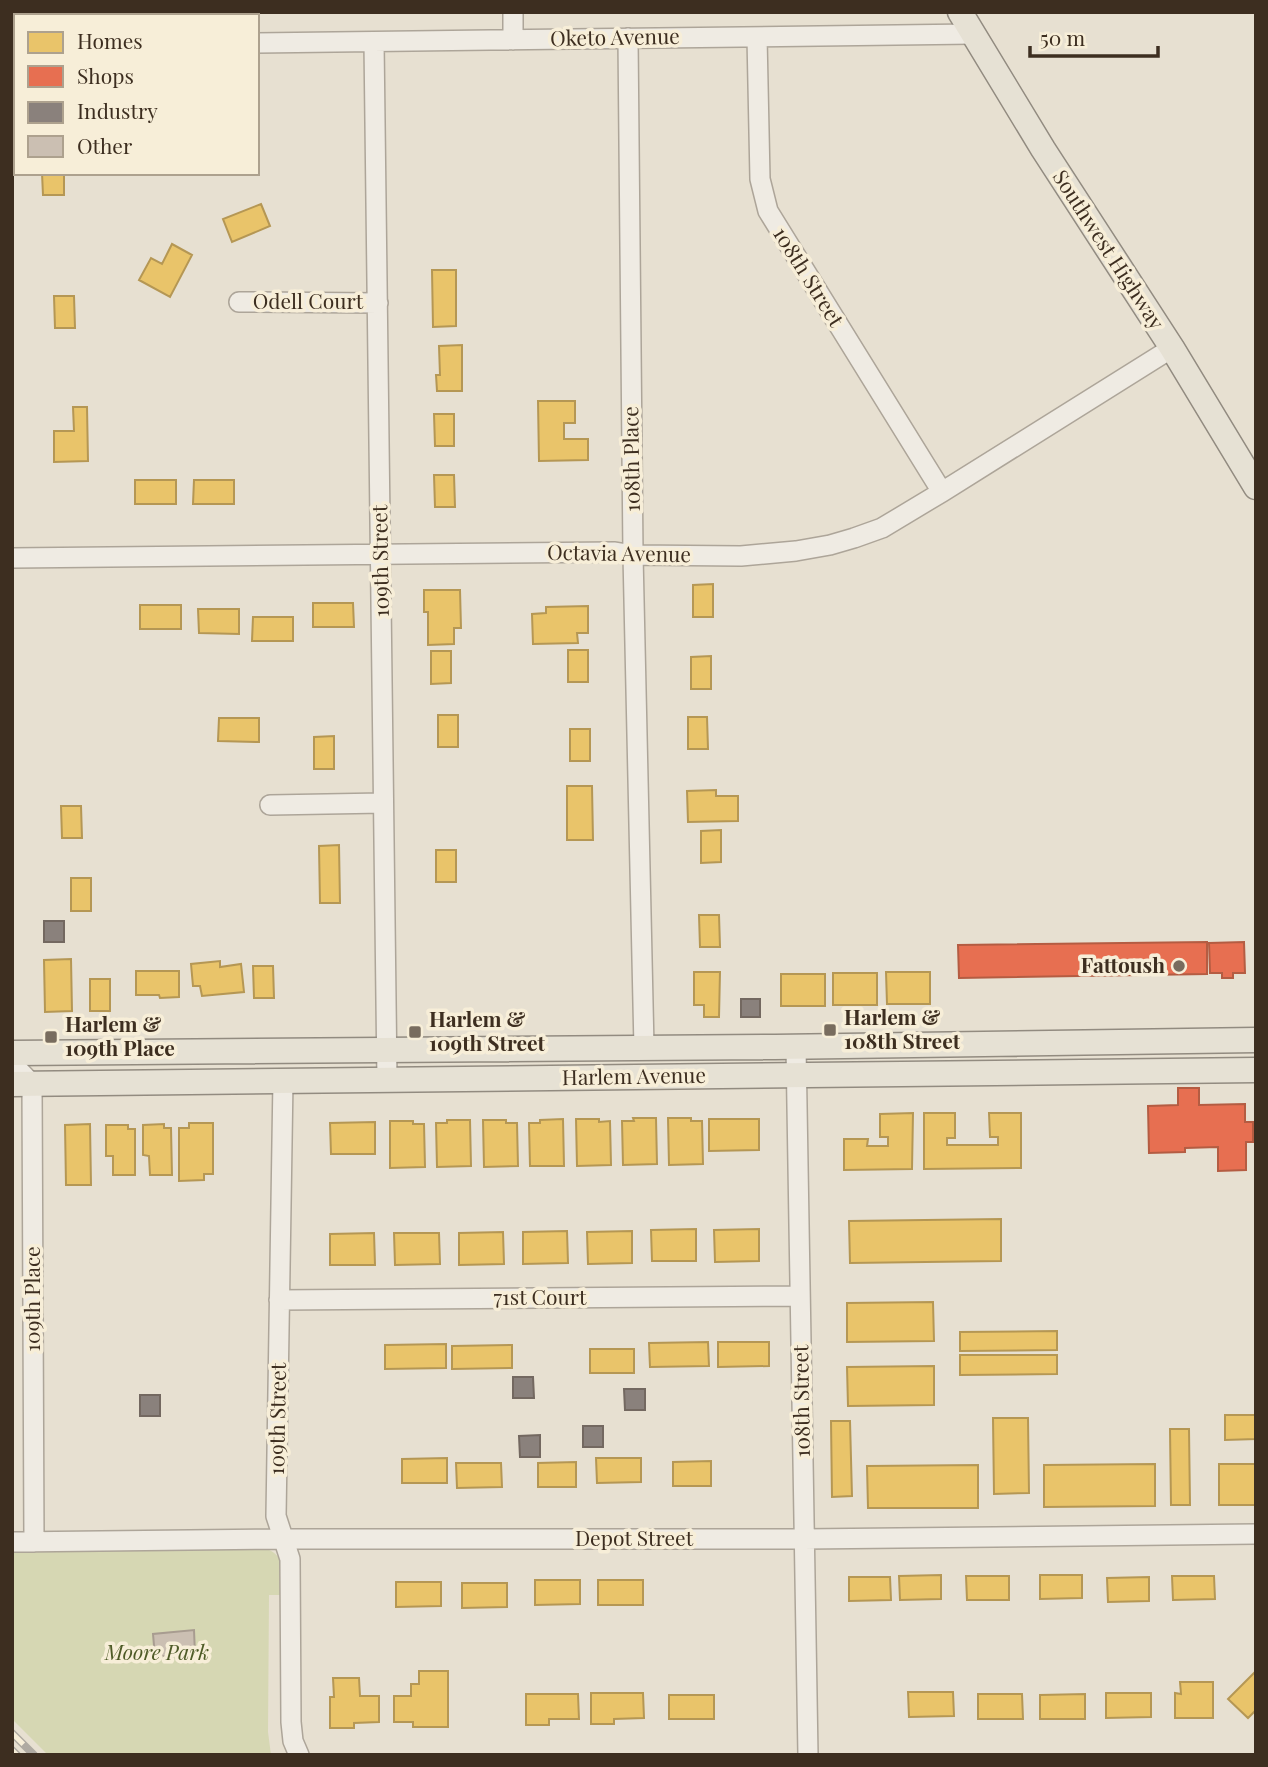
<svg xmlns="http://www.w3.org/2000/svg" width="1268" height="1767" viewBox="0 0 1268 1767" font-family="'Playfair Display',serif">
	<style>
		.green { fill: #d6d7b3 }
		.homes { fill: #e9c46a; stroke: #b59754; stroke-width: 2 }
		.shops { fill: #e76f51; stroke: #b45c42; stroke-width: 2 }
		.industry { fill: #8a817c; stroke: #736860; stroke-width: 2 }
		.building { fill: #cbbfb2; stroke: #a89c90; stroke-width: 2 }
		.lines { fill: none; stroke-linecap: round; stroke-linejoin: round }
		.minor-casing { stroke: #ada599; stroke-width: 22 }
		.major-casing { stroke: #928b80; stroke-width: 27 }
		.minor { stroke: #efebe3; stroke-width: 19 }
		.major { stroke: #e6e1d4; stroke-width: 24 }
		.rail-casing { stroke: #afaaa2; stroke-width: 8 }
		.rail { stroke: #f7eed8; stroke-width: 5; stroke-dasharray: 16; stroke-linecap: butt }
		.poi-dot { fill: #786c5e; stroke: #f7eed8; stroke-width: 2.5 }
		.labels { text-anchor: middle; stroke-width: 7; stroke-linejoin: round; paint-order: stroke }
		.street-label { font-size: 21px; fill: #3d2e20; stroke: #f7eed8 }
		.poi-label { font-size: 21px; font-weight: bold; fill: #3d2e20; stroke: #f7eed8; text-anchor: start }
		.park-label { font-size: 21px; font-style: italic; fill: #4d5a26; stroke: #f7eed8 }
	</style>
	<rect width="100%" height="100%" fill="#e7e0d1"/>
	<!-- green -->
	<path class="green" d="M263 1548C288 1554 282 1575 282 1595H269L268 1732 271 1755H48L12 1719V1552Z"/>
	<!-- homes -->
	<path class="homes" d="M42 173H64V195H43Z
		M261 204 270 226 232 242 223 219Z
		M172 244 192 255 170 297 139 280 151 258 162 264Z
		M432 270H456V326L433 327Z
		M54 296H74L75 328H55Z
		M462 345V391H437L436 375H440L439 346Z
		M538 401H575V423H564V439H588V460L539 461Z
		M73 407H87L88 461 54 462V431H74Z
		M434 414H454V446H435Z
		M434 475H454L455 507H435Z
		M135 480H176V504H135Z
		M194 480H234V504H193Z
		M713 584V617H693V585Z
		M424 590H460L461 628H454V644L428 645V612H424Z
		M313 603H353L354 627H313Z
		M140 605H181V629H140Z
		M588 606V633H577L578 643 533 644 532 614 546 613V607Z
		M198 609H239V634L199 633Z
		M253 617H293V641H252Z
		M568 650H588V682H568Z
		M431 651H451V683L431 684Z
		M711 656V689H691V657Z
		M438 715H458V747H438Z
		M688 717H707L708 749H688Z
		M219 718H259V742L218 741Z
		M570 729H590V761H570Z
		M334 736V769H314V737Z
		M567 786H592L593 840H567Z
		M716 790V796H738V821L688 822 687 791Z
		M61 806H81L82 838H62Z
		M721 830V862L701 863V831Z
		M339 845 340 903H320L319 846Z
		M436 850H456V882H436Z
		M71 878H91V911H71Z
		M699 915H719L720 947H700Z
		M71 959 72 1011 45 1012 44 960Z
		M220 961V967L241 964 244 992 202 996 200 986H193L191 964Z
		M253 966H273L274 998H254Z
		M136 971H179V997L160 998 159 995H136Z
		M694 972H720L719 1017H704V1005H694Z
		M886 972H930V1004H887Z
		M833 973H877V1005H833Z
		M781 974H825V1006H781Z
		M90 979H110V1011H90Z
		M913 1113 912 1169 844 1170V1139H868L867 1146H888V1137H880V1114Z
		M924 1113H955V1138H947V1145H998V1137H990L989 1113H1021V1168L924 1169Z
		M633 1118H656L657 1164 623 1165 622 1121H634Z
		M668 1118H691V1121H702L703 1164 669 1165Z
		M563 1119 564 1166H530L529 1123H540V1120Z
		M576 1119H599V1122L610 1121 611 1165 577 1166Z
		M709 1119H759V1150L709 1151Z
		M447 1120H470L471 1166 437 1167 436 1123H447Z
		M483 1120H506V1123H517L518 1166 484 1167Z
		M390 1121H413V1124H424L425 1167 390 1168Z
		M375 1122V1154H331L330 1123Z
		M189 1123H213V1174H204V1180L179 1181V1128H189Z
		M90 1124 91 1185H66L65 1125Z
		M164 1124V1128H171L172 1175H150L149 1156 143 1155V1125Z
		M106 1125H128V1129H135V1175H113V1156H106Z
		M1001 1219V1261L850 1263 849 1221Z
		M696 1229V1261H652L651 1230Z
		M759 1229V1261L715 1262 714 1230Z
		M567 1231 568 1263 523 1264V1232Z
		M632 1231V1263L588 1264 587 1232Z
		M503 1232 504 1264 459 1265V1233Z
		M374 1233 375 1265H330V1234Z
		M394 1233H439L440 1264 395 1265Z
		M933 1302 934 1341 847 1342V1303Z
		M1057 1331V1350L960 1351V1332Z
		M708 1342 709 1366 650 1367 649 1343Z
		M718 1342H769V1366L718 1367Z
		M446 1344V1368L385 1369V1345Z
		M512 1345V1368L452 1369V1346Z
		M590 1349H634V1373H590Z
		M960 1355H1057V1374L960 1375Z
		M934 1366V1405L848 1406 847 1367Z
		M1225 1415H1256V1439L1225 1440Z
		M993 1418H1028L1029 1493 994 1494Z
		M831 1421H850L852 1496 832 1497Z
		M1170 1429H1189L1190 1505H1171Z
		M447 1458V1483H402V1459Z
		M596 1458H641V1482L597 1483Z
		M711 1461V1486H673V1462Z
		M576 1462V1487H538V1463Z
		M456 1463H501L502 1487 457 1488Z
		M1155 1464V1506L1044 1507V1465Z
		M1219 1464H1256V1505H1219Z
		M978 1465V1508H868L867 1466Z
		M941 1575V1599L900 1600 899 1576Z
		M1040 1575H1082V1598L1040 1599Z
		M966 1576H1009V1600H967Z
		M1172 1576H1214L1215 1599 1173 1600Z
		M849 1577H890L891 1600 849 1601Z
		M1149 1577V1601L1108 1602 1107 1578Z
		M535 1580H580V1604L535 1605Z
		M598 1580H643V1605H598Z
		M396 1582H441V1606L396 1607Z
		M462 1583H507V1607L462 1608Z
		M419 1671H448V1727H413V1722H394V1696H411V1684H419Z
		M1256 1671V1710L1248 1718 1228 1699Z
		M333 1678H359L360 1696H379V1722L354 1723V1728H330V1697H334Z
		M1180 1682H1213V1718H1175V1693L1181 1694Z
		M908 1692H953L954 1716 909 1717Z
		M591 1693H643L644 1718 614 1719V1724H591Z
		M1106 1693H1151V1717L1106 1718Z
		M526 1694H578L579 1719H549V1725H526Z
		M978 1694H1022L1023 1719H978Z
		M1085 1694V1719H1040V1695Z
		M669 1695H714V1719H669Z"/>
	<!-- shops -->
	<path class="shops" d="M1207 942V974L959 978 958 945Z
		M1244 942 1245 973H1233V978H1222V973H1210L1209 943Z
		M1178 1088H1199V1105L1245 1104V1122H1253V1142H1246V1170L1218 1171V1147L1185 1148V1152L1149 1153 1148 1106 1178 1105Z"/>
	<!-- industry -->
	<path class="industry" d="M44 921H64V942H44Z
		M741 999H760V1017H741Z
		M513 1377H533L534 1398H513Z
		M624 1389H645V1410H625Z
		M140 1395H160V1416H140Z
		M583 1426H603V1447H583Z
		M540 1435V1457H520L519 1436Z"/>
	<!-- building -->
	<path class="building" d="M194 1630 195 1654 155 1657 153 1634Z"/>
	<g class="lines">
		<defs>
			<path id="minor" d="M232 12V16
				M513 12V40
				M757 37 760 179 768 211 942 492
				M628 38 633 555 644 1048
				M374 42 387 1080
				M257 43 973 34
				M12 47H16
				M239 302 378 303
				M12 558 615 552 633 555 741 556 796 551 830 545 854 538 882 528 942 492 1172 348
				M270 805 383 803
				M796 1047 808 1755
				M12 1063 32 1084 34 1542
				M283 1080 276 1516 290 1559 291 1722 293 1741 299 1755
				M279 1300 800 1296
				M12 1542 284 1539H804L1256 1534"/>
			<path id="major" d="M960 12 1043 149 1172 348 1256 487
				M12 1053 775 1047 1256 1040
				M12 1084 1256 1070"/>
		</defs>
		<!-- minor casing -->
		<use href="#minor" class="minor-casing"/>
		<!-- major casing -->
		<use href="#major" class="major-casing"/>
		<!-- minor -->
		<use href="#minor" class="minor"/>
		<!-- major -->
		<use href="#major" class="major"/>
		<defs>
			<path id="rail" d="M12 1733 34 1755
				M12 1750 17 1755"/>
		</defs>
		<!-- rail casing -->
		<use href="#rail" class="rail-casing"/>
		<!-- rail -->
		<use href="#rail" class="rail"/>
	</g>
	<!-- markers -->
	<g class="poi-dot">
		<circle cx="1179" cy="966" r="7"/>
		<rect x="823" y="1023" width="14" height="14" rx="3.5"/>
		<rect x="408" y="1025" width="14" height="14" rx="3.5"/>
		<rect x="44" y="1030" width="14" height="14" rx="3.5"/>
	</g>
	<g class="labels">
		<!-- street labels -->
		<g class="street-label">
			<text transform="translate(615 38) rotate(-1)" y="7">Oketo Avenue</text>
			<text transform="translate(1108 250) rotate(57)" y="7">Southwest Highway</text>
			<text transform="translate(808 277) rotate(58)" y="7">108th Street</text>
			<text x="308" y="309">Odell Court</text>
			<text transform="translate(632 459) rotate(-91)" y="7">108th Place</text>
			<text transform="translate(619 554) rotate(1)" y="7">Octavia Avenue</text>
			<text transform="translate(381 561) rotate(-91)" y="7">109th Street</text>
			<text transform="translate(634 1077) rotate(-1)" y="7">Harlem Avenue</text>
			<text x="540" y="1305">71st Court</text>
			<text transform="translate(33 1299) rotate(-90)" y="7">109th Place</text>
			<text transform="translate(802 1401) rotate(-91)" y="7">108th Street</text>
			<text transform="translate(278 1419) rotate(-89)" y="7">109th Street</text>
			<text x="634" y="1546">Depot Street</text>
		</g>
		<!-- poi labels -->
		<g class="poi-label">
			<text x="1165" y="973" text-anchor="end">Fattoush</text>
			<text x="844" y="1025">Harlem &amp;<tspan x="844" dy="24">108th Street</tspan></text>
			<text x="429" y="1027">Harlem &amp;<tspan x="429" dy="24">109th Street</tspan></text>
			<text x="65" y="1032">Harlem &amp;<tspan x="65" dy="24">109th Place</tspan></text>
		</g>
		<!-- park labels -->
		<g class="park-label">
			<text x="157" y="1660">Moore Park</text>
		</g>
	</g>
	<!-- border -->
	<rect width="1268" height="1767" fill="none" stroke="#3d2e20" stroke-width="28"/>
	<!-- legend -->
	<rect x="14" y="14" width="245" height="161" fill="#f7eed8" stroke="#ada18e" stroke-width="2"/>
	<rect x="28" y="32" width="35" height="21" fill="#e9c46a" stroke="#ada18e" stroke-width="2"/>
	<text x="77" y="49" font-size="21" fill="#3d2e20">Homes</text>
	<rect x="28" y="66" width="35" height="21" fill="#e76f51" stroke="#ada18e" stroke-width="2"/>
	<text x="77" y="84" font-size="21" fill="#3d2e20">Shops</text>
	<rect x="28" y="102" width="35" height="21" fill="#8a817c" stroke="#ada18e" stroke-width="2"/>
	<text x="77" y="119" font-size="21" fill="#3d2e20">Industry</text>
	<rect x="28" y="136" width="35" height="21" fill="#cbbfb2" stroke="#ada18e" stroke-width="2"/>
	<text x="77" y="154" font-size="21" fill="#3d2e20">Other</text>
	<!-- scale -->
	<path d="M1030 46v10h128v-10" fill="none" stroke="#3d2e20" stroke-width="3.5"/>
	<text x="1040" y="46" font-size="21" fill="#3d2e20" stroke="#f7eed8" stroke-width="5" paint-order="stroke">50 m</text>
</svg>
